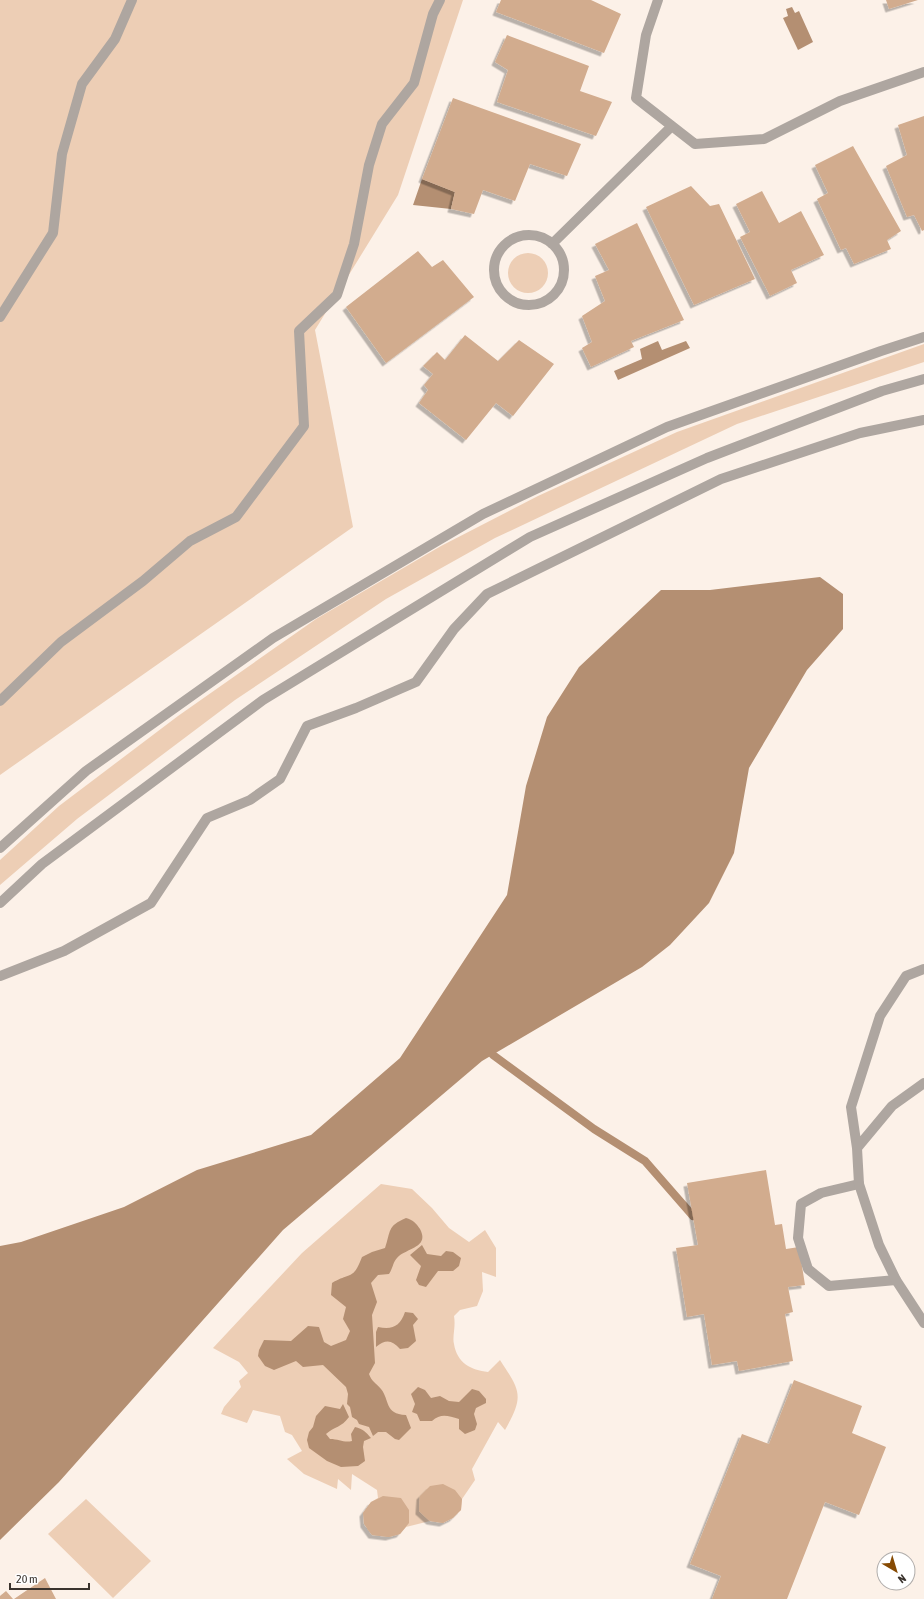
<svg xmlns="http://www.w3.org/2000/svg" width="924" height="1599" viewBox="0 0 924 1599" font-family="'Asap Condensed',sans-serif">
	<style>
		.green { fill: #edceb5 }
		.water { fill: #b48f72 }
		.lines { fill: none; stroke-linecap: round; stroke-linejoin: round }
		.stream { stroke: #b48f72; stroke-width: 8 }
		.building { fill: #d2ac8e; filter: url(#shadow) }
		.lane { stroke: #aea6a0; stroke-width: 10 }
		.street { stroke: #aea6a0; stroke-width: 10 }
	</style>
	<defs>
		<filter id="shadow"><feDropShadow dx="-3.5" dy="3.5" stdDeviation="0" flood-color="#0004"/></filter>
	</defs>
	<rect width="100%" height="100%" fill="#fcf1e8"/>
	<!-- green -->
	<path class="green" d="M0 0H463L398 195 315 330 353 527 0 775Z
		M508 273a20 20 0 1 1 40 0a20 20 0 1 1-40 0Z
		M924 344V362L737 424 495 538 386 599 235 700 77 819 0 885V860L59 806 178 716 316 619 441 546 538 496 677 432Z
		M381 1184 412 1189 432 1208 449 1228 469 1242 485 1230 496 1248V1277L482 1272 483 1291 477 1306 460 1310 454 1316C456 1327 452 1337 454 1344 457 1363 471 1370 488 1372L500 1360C521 1392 524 1396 505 1430L498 1422 472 1469 475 1480 462 1499 461 1510 443 1523 430 1521 406 1527 400 1534 389 1537 372 1535 367 1529 363 1513 371 1502 378 1498 377 1490 352 1474 351 1490 338 1479 337 1489 304 1474 287 1459 302 1451 292 1435 285 1432 280 1416 253 1410 247 1423 221 1414 224 1407 241 1387 239 1381 248 1373 239 1362 213 1348 302 1253Z
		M86 1499 151 1561 113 1598 48 1534Z"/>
	<!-- water -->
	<path class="water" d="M792 7 795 13 799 11 813 42 798 50 783 18 788 16 786 9Z
		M422 179 455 192 451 209 413 205Z
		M658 341 662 350 686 341 690 348 618 380 614 371 642 359 640 349Z
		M820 577 843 594V629L807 670 749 768 734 853 709 903 670 945 642 967 482 1061 283 1230 59 1482 0 1540V1246L21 1242 124 1207 197 1170 311 1135 400 1058 507 895 526 786 547 717 579 667 661 590H710Z
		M406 1218C413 1220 416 1223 420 1229 430 1248 406 1248 397 1258 393 1262 393 1268 389 1274L378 1275 371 1283 377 1302 372 1315 375 1363 369 1374C372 1382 376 1383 381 1389 390 1400 384 1414 406 1415L411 1428 399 1440 395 1439 386 1432H378L373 1436 369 1427 359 1424 357 1420 352 1417 350 1407 347 1404 348 1394 346 1387 323 1365 303 1367 296 1361 274 1370 265 1366 258 1356 259 1350 264 1340 291 1341 308 1326 319 1327 324 1342 331 1346 346 1340 350 1331 343 1319 346 1307 331 1295 332 1283C350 1272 353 1281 362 1257L372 1252 385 1248C391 1231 387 1226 406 1218Z
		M422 1245 427 1254 441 1256 446 1251 453 1252 461 1258 459 1266 453 1271H438L426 1287 419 1285 416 1280 421 1266 410 1255Z
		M405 1312 413 1313 418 1319 413 1325 416 1341 408 1348 400 1349C392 1340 386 1339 376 1347V1332L378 1327C393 1330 400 1326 405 1312Z
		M418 1387 425 1390 431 1398 440 1396 449 1401 459 1402 472 1389 479 1391 486 1399V1403L476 1408 474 1414 477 1424 475 1430 465 1434 459 1429V1419C448 1416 441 1413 432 1421H420L417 1414 412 1412 415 1404 411 1394Z
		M343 1404 349 1417C341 1428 335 1426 326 1434L330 1439C339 1439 344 1443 352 1441L351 1434 355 1427C363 1429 366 1432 371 1438L364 1441 363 1447 365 1461 358 1466 341 1467 327 1461 309 1448 307 1440 309 1432 313 1427 316 1416 325 1406 340 1409Z"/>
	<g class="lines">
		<!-- stream -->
		<path class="stream" d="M493 1055 594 1129 645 1161 693 1216"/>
	</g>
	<!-- building -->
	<path class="building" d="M501 0H591L621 14 604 53 496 12Z
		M886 0H918L889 9Z
		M507 35 589 66 580 91 612 102 596 136 497 102 508 70 495 62Z
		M453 98 581 144 567 176 530 164 515 201 483 190 474 214 451 209 455 192 422 179Z
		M924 116V230L922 231 914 215 907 217 886 166 907 155 898 125Z
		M853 146 901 231 887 240 891 249 854 264 846 248 841 250 817 199 828 193 815 165Z
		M691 186 710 206 719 204 755 279 694 305 646 207Z
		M762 191 779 223 801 211 824 255 791 270 797 283 770 296 740 237 750 232 736 204Z
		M637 223 684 320 631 341 634 347 591 367 582 348 592 342 582 316 605 301 595 276 609 270 595 244Z
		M418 251 432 267 443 260 474 297 386 363 346 307Z
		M465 335 498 361 519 340 554 364 513 416 496 403 466 440 419 403 428 390 424 385 433 374 423 366 437 352 445 360Z
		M766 1170 775 1225 782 1224 786 1249 799 1247 805 1285 788 1287 793 1312 785 1314 793 1361 739 1371 737 1361 712 1365 704 1314 687 1317 676 1248 698 1245 687 1183Z
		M794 1380 862 1406 852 1433 886 1447 859 1515 825 1502 787 1599H712L721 1576 690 1564 742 1434 769 1444Z
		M443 1484 455 1490 462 1499 461 1510 453 1518 443 1523 430 1521 419 1511 420 1496 430 1486Z
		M383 1496 401 1498 409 1510V1523L400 1534 389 1537 372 1535 364 1524 363 1513 371 1502Z
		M45 1578 56 1599H14Z
		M6 1591 13 1599H0V1596Z"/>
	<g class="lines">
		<!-- lane -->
		<path class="lane" d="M0 317 53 233 62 154 82 84 115 39 132 0
			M0 701 61 642 143 581 190 541 236 517 304 426 299 331 337 295 354 244 369 165 382 124 414 83 433 14 440 0
			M0 976 64 951 151 903 207 818 250 800 280 779 307 726 356 708 416 682 454 629 487 594 721 479 860 433 924 420
			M859 1184 821 1193 801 1204 798 1238 808 1269 829 1286 896 1280"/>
		<!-- street -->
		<path class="street" d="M658 0 646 35 636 98 695 144 764 139 840 101 924 72
			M494 270a35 35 0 1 1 70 0a35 35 0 1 1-70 0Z
			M552 244 672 126
			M0 848 86 771 273 638 483 514 667 427 881 351 924 337
			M0 903 42 864 263 700 530 537 707 458 882 391 924 379
			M924 969 906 976 880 1016 851 1107 857 1148 859 1184 879 1245 896 1280 924 1323
			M857 1148 892 1106 924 1083"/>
	</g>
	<!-- north arrow -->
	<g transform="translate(896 1571) rotate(142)"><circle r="19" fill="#ffffff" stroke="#b0adab"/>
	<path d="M0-3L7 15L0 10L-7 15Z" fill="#864a03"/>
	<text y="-6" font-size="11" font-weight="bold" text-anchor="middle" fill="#3a332d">N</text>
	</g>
	<!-- scale -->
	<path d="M10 1583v6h79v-6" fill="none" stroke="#3a332d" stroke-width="2"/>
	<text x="16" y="1583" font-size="12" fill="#3a332d" stroke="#ffffff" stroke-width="3" paint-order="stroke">20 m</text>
</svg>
